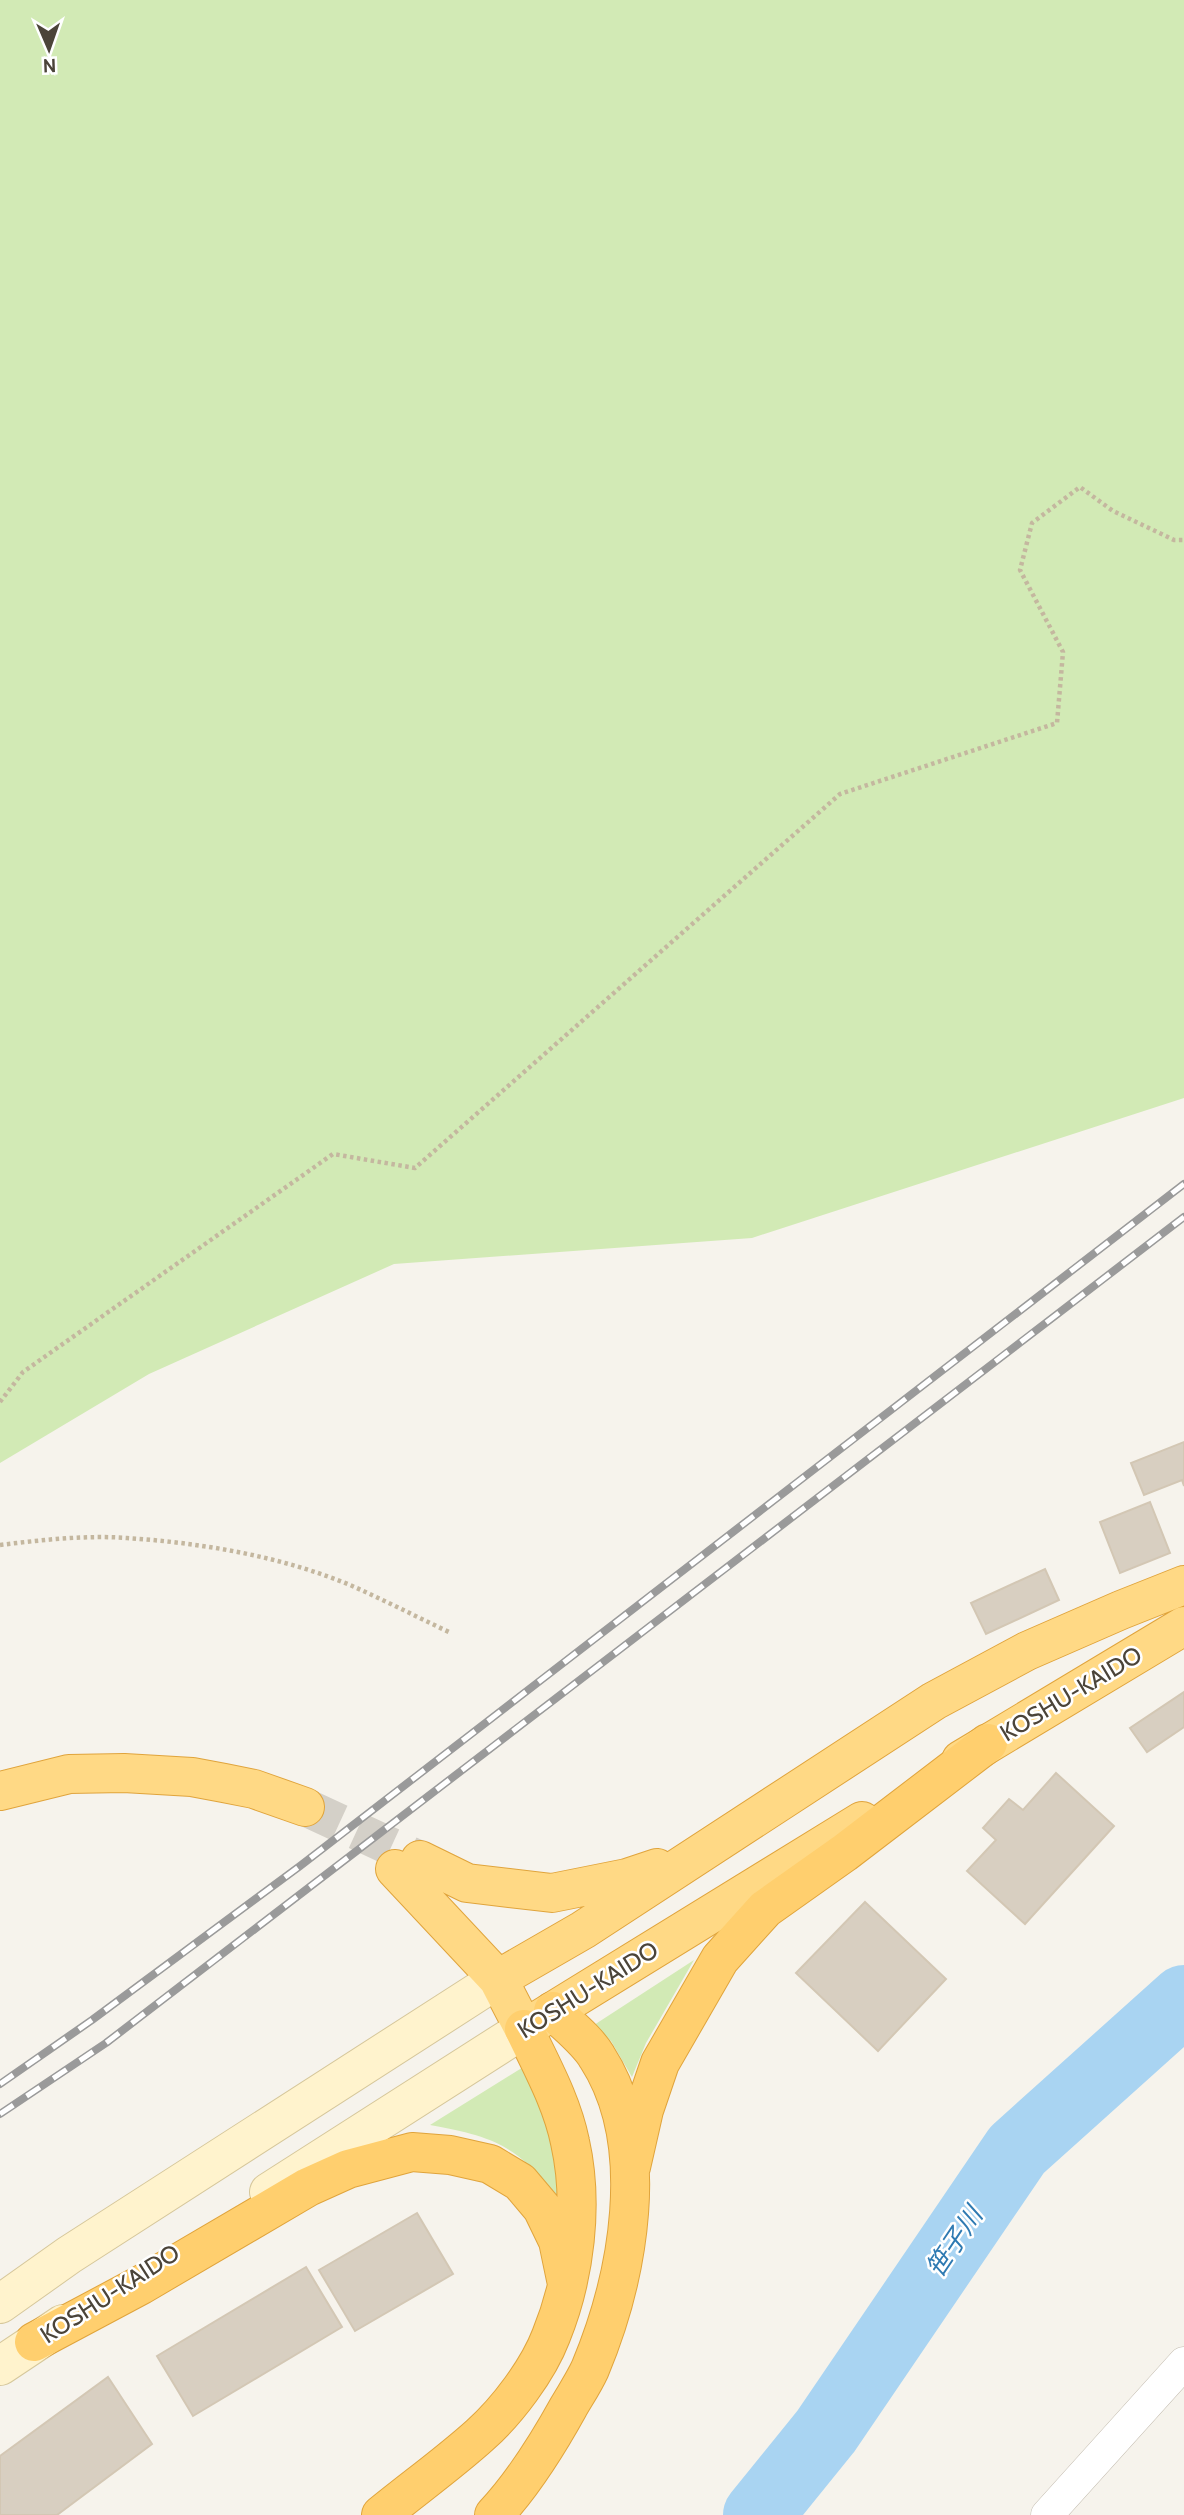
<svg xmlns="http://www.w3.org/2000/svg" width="1184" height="2515" viewBox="0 0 1184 2515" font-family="Cabin,'Noto Sans JP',sans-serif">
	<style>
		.green { fill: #d2eab5 }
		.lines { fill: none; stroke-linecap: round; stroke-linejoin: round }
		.river { stroke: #a9d4f2; stroke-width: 70 }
		.building { fill: #d8cfc1; stroke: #d3c7b4; stroke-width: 2 }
		.trunk-tunnel { stroke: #d4d0c8; stroke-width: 38; stroke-dasharray: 38 19; stroke-linecap: butt }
		.minor-casing { stroke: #c2bbae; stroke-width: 33 }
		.secondary-casing { stroke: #d6c79b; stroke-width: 40 }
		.trunk-casing { stroke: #e0a43c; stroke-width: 40 }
		.motorway-casing { stroke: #e0a43c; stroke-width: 40 }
		.path { stroke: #c4b79f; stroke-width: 4.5; stroke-dasharray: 3.5 3.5; stroke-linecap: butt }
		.minor { stroke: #fff; stroke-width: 32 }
		.secondary { stroke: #fff3cd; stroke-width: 38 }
		.trunk { stroke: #ffd985; stroke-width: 38 }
		.motorway { stroke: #ffcf6e; stroke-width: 38 }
		.rail-casing { stroke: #9a9a9a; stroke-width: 8 }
		.rail { stroke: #fff; stroke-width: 5; stroke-dasharray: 16; stroke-linecap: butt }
		.labels { text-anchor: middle; stroke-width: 5; stroke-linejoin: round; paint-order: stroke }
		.street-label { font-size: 24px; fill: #4b4439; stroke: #fff }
		.water-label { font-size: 26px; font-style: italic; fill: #2e7ab2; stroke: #fff }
	</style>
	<rect width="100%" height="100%" fill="#f6f3ec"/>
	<!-- green -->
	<path class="green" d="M0 0H1184V1098L752 1238 394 1264 149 1374 0 1463Z
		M694 1960 646 2043 632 2077 611 2041 594 2025Z
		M525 2066 553 2140 562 2191 557 2195C514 2144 494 2137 430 2125Z"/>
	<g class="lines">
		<!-- river -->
		<path class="river" d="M758 2515 826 2431 1017 2150 1184 2000"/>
	</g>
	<!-- building -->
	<path class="building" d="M1184 1442V1486L1182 1480 1144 1495 1131 1463Z
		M1150 1502 1170 1553 1120 1573 1100 1522Z
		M1045 1569 1059 1600 986 1634 971 1603Z
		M1184 1692V1727L1147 1752 1130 1728Z
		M1056 1773 1114 1826 1025 1924 967 1871 996 1840 983 1828 1009 1799 1023 1810Z
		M865 1902 946 1979 878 2051 796 1973Z
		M417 2213 453 2274 355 2331 319 2270Z
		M306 2267 342 2327 193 2416 157 2356Z
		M108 2377 152 2444 57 2515H0V2456Z"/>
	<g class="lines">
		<!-- trunk-tunnel -->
		<path class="trunk-tunnel" d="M305 1807 420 1860"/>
		<defs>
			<path id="minor" d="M1047 2515 1184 2363"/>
			<path id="secondary" d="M269 2192 524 2029
				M0 2304 69 2255 498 1979
				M0 2366 63 2324"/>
			<path id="trunk" d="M961 1760 1184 1626
				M0 1791 69 1774 124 1773 192 1777 224 1783 254 1789 305 1807
				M420 1860 467 1883 552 1893 627 1878 657 1868
				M395 1869 498 1979 524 2029 862 1821
				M498 1979 583 1930 934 1701 1027 1651 1121 1610 1184 1585"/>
			<path id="motorway" d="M631 2167 644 2110 660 2063 720 1959 765 1909 844 1853 988 1743
				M34 2342 141 2285 308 2187 348 2169 412 2152 450 2155 490 2164 520 2182 542 2208 558 2241 567 2284
				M381 2515C414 2488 449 2463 480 2435 507 2411 538 2370 551 2336 575 2277 584 2204 570 2142 562 2102 541 2065 524 2029
				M494 2515C524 2483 548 2444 569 2406 576 2394 584 2382 590 2369 628 2278 654 2145 597 2057 587 2040 567 2025 553 2011"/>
		</defs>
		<!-- minor casing -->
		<use href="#minor" class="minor-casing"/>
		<!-- secondary casing -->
		<use href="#secondary" class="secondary-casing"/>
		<!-- trunk casing -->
		<use href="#trunk" class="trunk-casing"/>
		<!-- motorway casing -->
		<use href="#motorway" class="motorway-casing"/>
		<!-- path -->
		<path class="path" d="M0 1402 23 1372 333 1154 415 1168 840 794 1057 723 1063 652 1020 570 1032 523 1080 487 1113 511 1174 540H1184
			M0 1545C41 1540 85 1535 127 1538 202 1543 280 1556 350 1585 384 1600 417 1617 451 1633"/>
		<!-- minor -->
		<use href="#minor" class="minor"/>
		<!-- secondary -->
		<use href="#secondary" class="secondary"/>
		<!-- trunk -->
		<use href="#trunk" class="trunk"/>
		<!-- motorway -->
		<use href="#motorway" class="motorway"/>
		<defs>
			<path id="rail" d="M0 2084 92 2020 300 1866 1184 1184
				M0 2114 106 2043 1184 1217"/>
		</defs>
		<!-- rail casing -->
		<use href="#rail" class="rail-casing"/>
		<!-- rail -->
		<use href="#rail" class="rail"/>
	</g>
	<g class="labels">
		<!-- street labels -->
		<g class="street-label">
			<text transform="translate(1071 1694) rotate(-31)" y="8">KOSHU-KAIDO</text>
			<text transform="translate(588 1990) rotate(-32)" y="8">KOSHU-KAIDO</text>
			<text transform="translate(110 2294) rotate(-33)" y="8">KOSHU-KAIDO</text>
		</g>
		<!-- water labels -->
		<g class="water-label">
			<text transform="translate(954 2242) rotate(-56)" y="9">笹子川</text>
		</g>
	</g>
	<!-- north arrow -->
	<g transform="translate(49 49) rotate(178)" stroke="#ffffff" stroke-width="5" paint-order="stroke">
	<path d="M0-5L12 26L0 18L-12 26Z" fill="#4b4439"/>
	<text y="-10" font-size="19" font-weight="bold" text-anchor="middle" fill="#4b4439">N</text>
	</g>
</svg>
